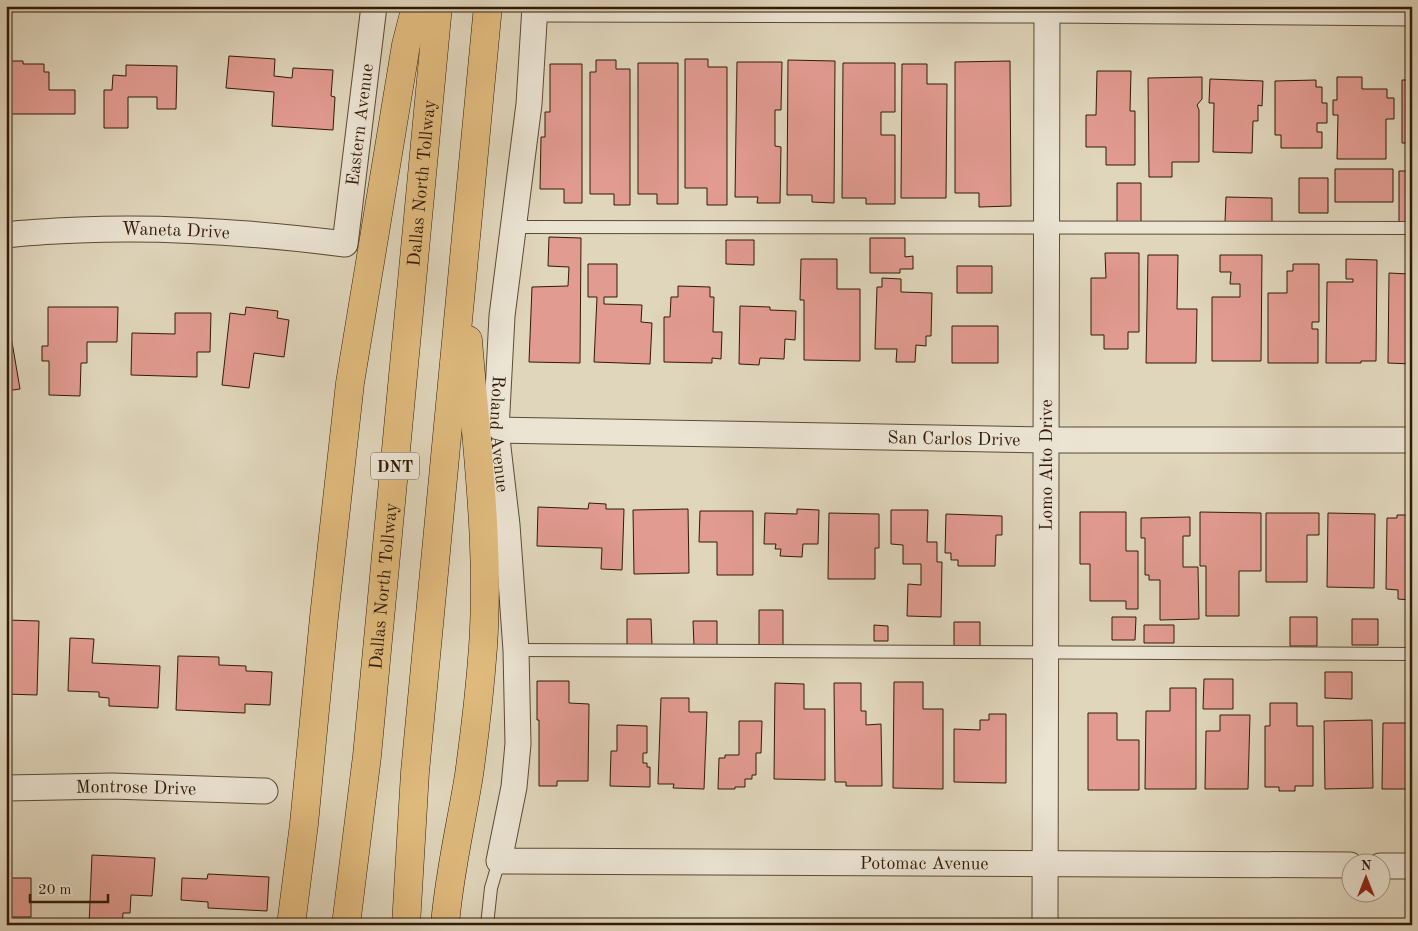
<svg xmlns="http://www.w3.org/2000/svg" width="1418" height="931" viewBox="0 0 1418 931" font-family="'Old Standard TT',serif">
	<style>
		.building { fill: #e29b91; stroke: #311a05 }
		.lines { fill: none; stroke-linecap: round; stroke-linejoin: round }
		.lane-casing { stroke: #5d4933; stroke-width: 14 }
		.street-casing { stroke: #5d4933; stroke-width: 27 }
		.highway-casing { stroke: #311a05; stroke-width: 29 }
		.lane { stroke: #ebe4d3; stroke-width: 12 }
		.street { stroke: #ebe4d3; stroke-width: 25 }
		.highway { stroke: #e0bb7e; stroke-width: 28 }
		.labels { text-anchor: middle; stroke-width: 4; stroke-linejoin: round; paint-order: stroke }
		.shield { fill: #ebe4d3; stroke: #695743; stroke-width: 1 }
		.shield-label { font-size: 16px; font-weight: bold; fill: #311a05 }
		.street-label { font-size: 18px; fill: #311a05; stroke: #ebe4d3 }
	</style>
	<rect width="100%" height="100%" fill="#e0d6bc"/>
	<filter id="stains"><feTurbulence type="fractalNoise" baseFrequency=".004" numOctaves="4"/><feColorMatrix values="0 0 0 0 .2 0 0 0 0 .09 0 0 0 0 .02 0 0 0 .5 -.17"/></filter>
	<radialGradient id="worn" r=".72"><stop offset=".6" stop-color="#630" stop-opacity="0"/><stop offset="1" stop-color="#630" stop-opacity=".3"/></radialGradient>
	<!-- building -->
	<path class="building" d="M229 56 275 59 274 76 292 78 293 68 333 70 331 96 335 97 333 130 272 126 274 92 226 88Z
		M685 59H708V67H727V205H707V188H685Z
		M596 60H616V69H630V205H614V194H590V72H596Z
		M788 60 835 61 834 203 812 202V195H787Z
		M6 61H23V64H44V72H49V90H75V114H11V122H6Z
		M1010 61 1011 206 979 207V193H955V62Z
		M737 62H782L781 110H775V146L781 147 780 203H757L758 197H735Z
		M638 63H678V204H657V194H638Z
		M843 63H895V112H881V135H895V204H866V198H842Z
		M550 64H582V203H564V189H540L541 137H545V112H550Z
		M902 64H927V84H947L946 198H901Z
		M126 65 177 66 176 109H157V97H128V128H104V90H112L113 75 126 76Z
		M1097 71H1131L1130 111H1135V165H1106V147H1086V115H1096Z
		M1202 77V99L1197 105 1199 110V162H1172V177H1149L1148 78Z
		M1337 77H1362V89H1387V98H1394V119H1386V159H1337L1338 115H1333V100H1337Z
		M1210 79 1263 81 1262 106 1258 105V121H1253L1252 153 1213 152 1214 103H1209Z
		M1316 80V87H1322V103H1327V123H1317V132H1322V148H1281V135H1275V81Z
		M1402 80H1412V157H1409V143H1402Z
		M1335 169H1393V202H1335Z
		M1399 171H1412V222H1399Z
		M1299 178H1328V213H1299Z
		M1117 183H1141V223H1117Z
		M1226 197 1272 198V223L1225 222Z
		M549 237 581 238 580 363 529 362 532 287 568 286 569 267 548 266Z
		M870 238H905V257L913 256V269H900V273H870Z
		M726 240H754V265L726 264Z
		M1105 253H1139V332H1128V349H1104V335H1091V278H1106Z
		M1148 255H1178L1177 309H1197L1196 363H1146Z
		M1220 255H1262L1261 361H1212V297H1240V284H1230L1231 272H1220Z
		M1409 258H1412V364L1388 363 1389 273 1409 274Z
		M801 259H837V289H860V361L804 360V300H800Z
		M1346 259 1377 260 1376 361H1361V363H1326L1327 282H1353V279H1346Z
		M588 264H617V297H604V304L642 305 641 322 652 323 650 364 594 362 597 297H588Z
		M1293 264H1319V322H1312V329H1318V363H1268V293H1287V271H1293Z
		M957 266H992V293H957Z
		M882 278 901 279V292L932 293 931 336H926V346L916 345 915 362H896L897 349H875L877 287H882Z
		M678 286 710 287V297H714L713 332H722L721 359 712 358V363L664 362V317H670L671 297H678Z
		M740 306 770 307V310L796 311 795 340 785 339 784 359 760 358 759 365 739 364Z
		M48 307H118L117 342H87V363H81L80 396 49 395V361H42V346H48Z
		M246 307 278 311 277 318 289 320 284 357 254 353 249 388 222 385 230 313 245 315Z
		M175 313H211L210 352H197V377L131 375 132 333 175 334Z
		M952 326H998V363H952Z
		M11 336 20 389 6 391V337Z
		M589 503 606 504V509H624L622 570 601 569 602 548 537 546 538 507 588 509Z
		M688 509 689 573 634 574 633 510Z
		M797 509 819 510 818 544H803L802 557 780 556 781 549H775L776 544H764L765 513 797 514Z
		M891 510H928L927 542H937V562H942L941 617 907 616 908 584 921 585V564H903V545L891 544Z
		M700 511H753V575H717V542H699Z
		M1080 512H1126V551H1138V609H1126V601H1090V564H1080Z
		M1200 512 1261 513V571H1239V616H1206V566H1200Z
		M829 513 879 514V548H875V579H828Z
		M1266 513H1319V535H1307V582H1266Z
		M1328 513 1375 514 1374 588 1327 587Z
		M946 514 1002 516V535H996L995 566H958V560H951V553H945Z
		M1397 515H1412V623H1409L1410 600 1398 599V590L1386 589 1387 518H1397Z
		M1190 517V536H1183V567H1198L1199 619 1160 620V580H1149V575H1145V538H1141V518Z
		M759 610H783V646H759Z
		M1112 617H1136L1135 640H1112Z
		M1290 617H1317V646H1290Z
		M627 619H651L652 646H627Z
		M1352 619H1378V645H1352Z
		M6 620 39 621 37 695 6 694Z
		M693 621H717V646H694Z
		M954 622H980V646H954Z
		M874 625 888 626V641H874Z
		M1144 625H1174V643H1144Z
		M70 638 94 639 92 663 160 666 158 708 109 706V698L99 697V692L68 691Z
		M178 656 219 657V665L246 666V671L272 672 270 705 245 704V713L176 710Z
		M1409 668H1412V697H1408Z
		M1325 672H1352V699L1325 698Z
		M1204 679H1233V709H1203Z
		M537 681H569V703L589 704 588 781H557V786H539V720H537Z
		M894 682H923V709H943V789L893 788Z
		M775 683 804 684V709H825V780L774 779Z
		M834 683H861V711H866V725L881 724 882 786H846V782H835Z
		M1170 688H1196V789H1145L1146 711H1170Z
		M661 698H689V712H707L704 789 673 788 674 784H658Z
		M1270 703H1297V726H1313V786H1295V791H1279V787H1265V726H1270Z
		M1088 713H1117V740H1139V790H1088Z
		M989 714H1006V783L954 782V729L980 730V720H989Z
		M1220 715H1250L1248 789H1205L1206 731H1220Z
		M1372 720 1373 788 1325 789 1324 721Z
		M739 721H762L761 753H756V775H752V779H745V787H735V789H718L719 758H725V755H739Z
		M1383 723H1412V789H1382Z
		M617 725 647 726V753H643V763H647V767H650V787L610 786 611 751H617Z
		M92 855 155 858 152 896 131 895 130 913H123L122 925H89Z
		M6 857H9V878H31V917H6Z
		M208 874 269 877 267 911 208 908V902L181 900 182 878 207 879Z"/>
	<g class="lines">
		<defs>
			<path id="lane" d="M514 227 1412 228
				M516 650 1412 654
				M487 925 491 888 499 861"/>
			<g id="street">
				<path id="s1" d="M535 6 529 104 502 316 496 430 507 525 516 650 518 744 514 787 499 861 1350 865"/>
				<path d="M535 9 1047 10 1412 13"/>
				<path id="s2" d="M6 235C30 232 54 231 79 230 168 226 257 233 345 244L374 6"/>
				<path id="s3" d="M496 430 1046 440H1412"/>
				<path id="s4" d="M6 788 112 786 265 791"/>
				<path d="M1380 866H1412"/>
				<path id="s5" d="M1045 925 1047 6"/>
			</g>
			<g id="highway">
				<path d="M291 925 304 824 324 617 350 383 406 45 416 6"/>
				<path id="s6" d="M346 925 367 756 438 6"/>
				<path d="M406 925 415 772 488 6"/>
				<path d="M445 925C449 874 461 825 469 775 475 732 480 689 483 647 490 545 476 441 468 340"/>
			</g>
		</defs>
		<!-- lane casing -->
		<use href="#lane" class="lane-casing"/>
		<!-- street casing -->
		<use href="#street" class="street-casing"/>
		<!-- highway casing -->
		<use href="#highway" class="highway-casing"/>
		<!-- lane -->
		<use href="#lane" class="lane"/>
		<!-- street -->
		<use href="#street" class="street"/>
		<!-- highway -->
		<use href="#highway" class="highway"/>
	</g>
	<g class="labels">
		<!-- shield labels -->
		<rect class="shield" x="371" y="452.5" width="48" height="27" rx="4"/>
		<g class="shield-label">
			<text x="395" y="472">DNT</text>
		</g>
		<!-- street labels -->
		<g class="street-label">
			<text dy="6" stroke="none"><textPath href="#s2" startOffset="460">Eastern Avenue</textPath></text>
			<text dy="6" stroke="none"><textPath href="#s6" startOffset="746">Dallas North Tollway</textPath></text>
			<text dy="6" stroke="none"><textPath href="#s2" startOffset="170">Waneta Drive</textPath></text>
			<text dy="6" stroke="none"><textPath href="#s1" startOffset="430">Roland Avenue</textPath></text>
			<text dy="6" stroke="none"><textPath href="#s3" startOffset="458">San Carlos Drive</textPath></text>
			<text dy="6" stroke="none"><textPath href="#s5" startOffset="460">Lomo Alto Drive</textPath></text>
			<text dy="6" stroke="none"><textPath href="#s6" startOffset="341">Dallas North Tollway</textPath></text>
			<text dy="6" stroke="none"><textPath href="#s4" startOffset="130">Montrose Drive</textPath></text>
			<text dy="6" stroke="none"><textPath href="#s1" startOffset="1285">Potomac Avenue</textPath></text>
		</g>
	</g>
	<!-- margin -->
	<rect width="1418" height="931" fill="none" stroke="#e0d6bc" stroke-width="25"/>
	<rect x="8" y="8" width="1403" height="916" fill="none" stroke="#311a05" stroke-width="2.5"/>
	<rect x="12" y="12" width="1393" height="906" fill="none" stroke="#311a05"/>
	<!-- north arrow -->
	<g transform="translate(1366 878)"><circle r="24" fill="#ebe4d3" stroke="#a19381"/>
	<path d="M0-4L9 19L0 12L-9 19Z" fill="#8f2418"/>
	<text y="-8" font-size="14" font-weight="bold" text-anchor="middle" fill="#311a05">N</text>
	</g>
	<!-- scale -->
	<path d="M30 894v8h78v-8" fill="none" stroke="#311a05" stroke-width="2.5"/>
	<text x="38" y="894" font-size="15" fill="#311a05" stroke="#ebe4d3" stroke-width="4" paint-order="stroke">20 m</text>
	<rect width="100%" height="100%" filter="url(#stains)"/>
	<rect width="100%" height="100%" fill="url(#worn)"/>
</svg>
